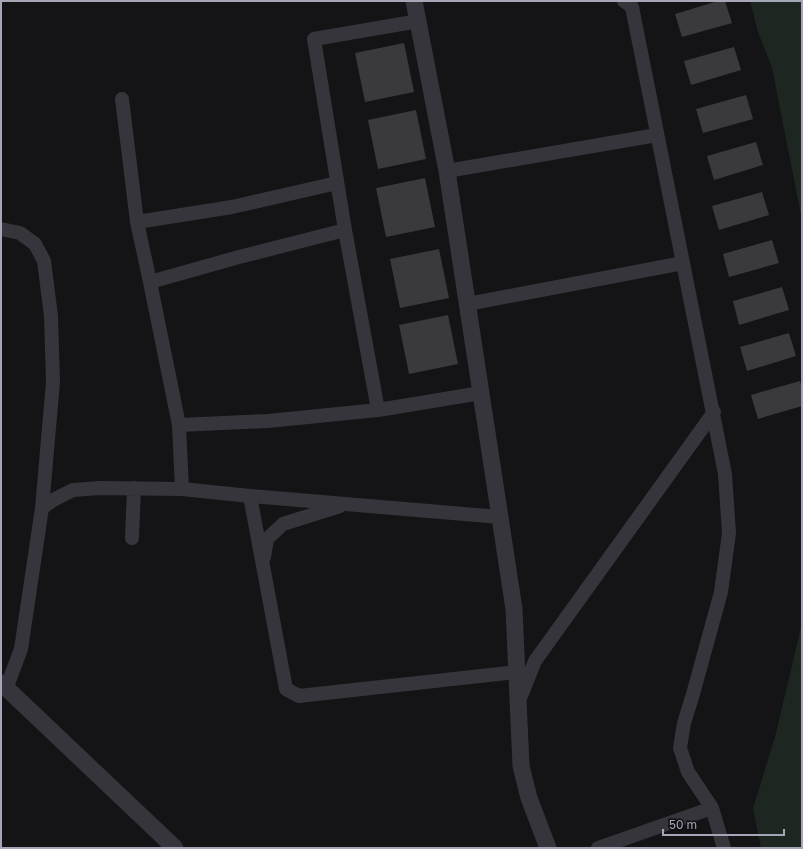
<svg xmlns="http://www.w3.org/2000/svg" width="803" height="849" viewBox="0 0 803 849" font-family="'Golos Text',sans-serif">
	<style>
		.green { fill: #1e2621 }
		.building { fill: #3a393e }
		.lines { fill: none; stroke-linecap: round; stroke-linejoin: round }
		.minor { stroke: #35353b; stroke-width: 14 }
		.tertiary { stroke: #35353b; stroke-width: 17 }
	</style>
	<rect width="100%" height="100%" fill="#141416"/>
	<!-- green -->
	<path class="green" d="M750 1H802V220L772 68 758 32Z
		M802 623V848H761L753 808 775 737Z"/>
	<!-- building -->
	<path class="building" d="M718 1H725L732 23 682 37 675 14Z
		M404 43 414 92 365 102 355 53Z
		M734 47 741 70 691 85 684 61Z
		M746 95 753 119 703 133 696 109Z
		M416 110 426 159 378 169 368 120Z
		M756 142 763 165 714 180 707 156Z
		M425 178 435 227 386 237 376 188Z
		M762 192 769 215 719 230 712 206Z
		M772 240 779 263 729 277 723 254Z
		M439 249 449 298 400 308 390 259Z
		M782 287 789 310 739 325 733 301Z
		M448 315 458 364 409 374 399 325Z
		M789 333 796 356 747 371 740 347Z
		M800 381 802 388V406L758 419 751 395Z"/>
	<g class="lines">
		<!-- minor -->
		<path class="minor" d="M624 1 632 7 725 474 729 533 721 592 693 694 684 723 680 748 688 772 712 808 724 848
			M122 99 137 222 150 282
			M447 171 657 135
			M137 222 232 207 337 183
			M1 229 20 233 35 244 44 261 51 316 53 382 42 508 21 649 6 689
			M345 230 314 39 419 21
			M468 304 683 263
			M378 410 481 393
			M179 425 268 421 378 410 345 230 239 257 150 282 179 425 182 489
			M250 496 286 689 299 696 517 672
			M42 508 55 499 73 490 100 488 182 489 250 496 500 517
			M132 538 134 488
			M264 557 267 539 283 524 340 506
			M519 701 535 661 714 412
			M598 848 712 808"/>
		<!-- tertiary -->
		<path class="tertiary" d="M414 1 447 171 514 609 521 766 529 798 548 848
			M1 683 175 848"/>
	</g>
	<!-- border -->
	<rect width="803" height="849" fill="none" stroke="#a5a7b7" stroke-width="4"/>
	<!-- scale -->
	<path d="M663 829v6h121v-6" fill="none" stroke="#a5a7b7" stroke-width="2"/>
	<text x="669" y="829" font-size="12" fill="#a5a7b7" stroke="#0f0f11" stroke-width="3" paint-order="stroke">50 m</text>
</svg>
